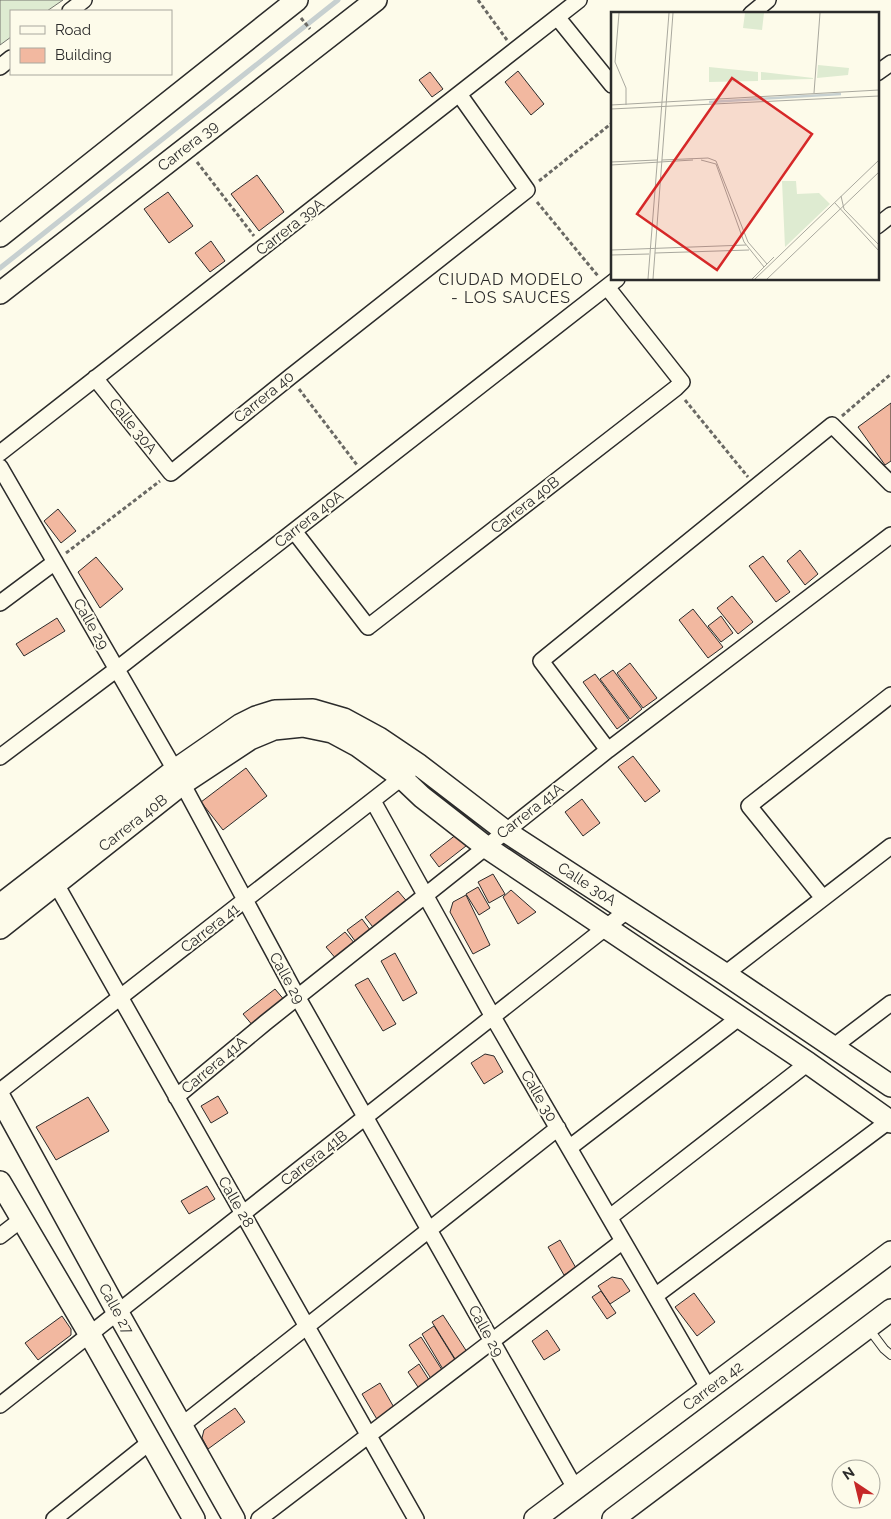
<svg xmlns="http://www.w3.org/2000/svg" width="891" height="1519" viewBox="0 0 891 1519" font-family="Raleway,sans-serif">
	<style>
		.green { fill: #deebd1; stroke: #74746e }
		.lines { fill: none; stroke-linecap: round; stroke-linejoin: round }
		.stream { stroke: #c7d0d0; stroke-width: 5 }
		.building { fill: #f2b8a0; stroke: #2b2b2b }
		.lane-casing { stroke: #2b2b2b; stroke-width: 10 }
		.street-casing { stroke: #2b2b2b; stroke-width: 18 }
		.secondary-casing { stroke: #2b2b2b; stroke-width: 24 }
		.path { stroke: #6a6964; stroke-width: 3; stroke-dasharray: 4 2.5; stroke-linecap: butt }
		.lane { stroke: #fdfbea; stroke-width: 8 }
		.street { stroke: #fdfbea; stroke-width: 15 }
		.secondary { stroke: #fdfbea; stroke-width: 21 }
		.labels { text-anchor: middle; stroke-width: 4; stroke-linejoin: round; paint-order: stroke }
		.street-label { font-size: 15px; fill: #2b2b2b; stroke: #fdfbea }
		.neighbourhood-label { font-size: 16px; letter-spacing: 1px; fill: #2b2b2b; stroke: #fdfbea }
		.inset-river { fill: none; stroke: #c7d0d0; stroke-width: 2.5 }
		.inset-road { fill: none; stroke: #a9a89e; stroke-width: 1 }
		.view { fill: #d62828; fill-opacity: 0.15; stroke: #d62828; stroke-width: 2.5 }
		.inset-edge { fill: none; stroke: #2b2b2b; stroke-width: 2.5 }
	</style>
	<rect width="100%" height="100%" fill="#fdfbea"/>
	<!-- green -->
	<path class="green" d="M0 0H63L47 11H11V37L0 45Z"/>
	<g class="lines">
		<!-- stream -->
		<path class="stream" d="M0 268 338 0"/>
	</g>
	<!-- building -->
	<path class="building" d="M518 71 544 104 531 115 505 82Z
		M430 72 443 89 432 97 419 80Z
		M257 175 284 212 259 231 231 194Z
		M168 192 193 226 169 243 144 209Z
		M211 241 225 261 210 272 195 253Z
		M891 403V461L885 465 858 427Z
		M58 509 76 531 61 543 44 521Z
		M800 550 818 574 805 585 787 561Z
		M763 556 790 592 776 602 749 566Z
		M96 557 123 589 100 608 78 572Z
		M732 596 753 622 738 634 717 608Z
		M693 609 723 647 708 658 679 620Z
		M721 616 733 633 721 642 708 626Z
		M57 618 65 631 24 656 16 644Z
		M630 663 657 698 643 708 617 673Z
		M613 670 642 709 630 719 600 679Z
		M595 674 629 720 617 729 583 682Z
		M633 756 660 791 645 802 618 767Z
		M246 768 267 796 223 830 201 802Z
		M582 799 600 823 583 836 565 812Z
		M457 834 466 846 439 867 430 855Z
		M493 874 505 894 489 903 478 882Z
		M478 887 490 908 479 915 466 894Z
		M511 890 536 912 518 924 503 897Z
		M398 891 410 905 376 931 365 917Z
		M466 895 490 945 473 954 450 912 453 902Z
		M362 919 373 934 358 945 347 930Z
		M345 932 356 945 337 960 326 947Z
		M395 953 417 993 403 1001 381 961Z
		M368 978 396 1024 383 1031 355 985Z
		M275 989 286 1002 254 1027 243 1014Z
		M485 1054 494 1056 503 1072 484 1084 471 1063Z
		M218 1096 228 1113 211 1123 201 1106Z
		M88 1097 109 1131 56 1160 36 1127Z
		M207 1186 215 1199 189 1214 181 1201Z
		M560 1240 576 1268 564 1275 548 1247Z
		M612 1277 622 1279 630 1291 610 1304 598 1286Z
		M601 1291 616 1313 607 1319 592 1297Z
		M694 1293 715 1322 697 1336 675 1307Z
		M443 1315 469 1355 457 1362 432 1322Z
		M62 1316 71 1329V1335L38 1360 25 1343Z
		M434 1326 457 1363 444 1371 422 1334Z
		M547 1330 560 1350 544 1360 532 1341Z
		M421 1337 444 1373 432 1380 409 1345Z
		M419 1364 431 1383 420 1390 408 1372Z
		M380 1383 396 1411 378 1421 362 1394Z
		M235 1408 245 1422 208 1449 202 1438 204 1430Z"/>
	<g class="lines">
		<defs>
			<path id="lane" d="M869 1329 884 1349 891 1355"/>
			<path id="street" d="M70 11 84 0
				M751 14 768 0
				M557 17 612 85
				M0 67 11 58
				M877 73 891 63
				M877 226 891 215
				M95 378 171 473 290 377 527 190 459 94
				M0 453 579 0
				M0 467 175 770 298 998 575 1488
				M294 531 368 627 676 388 682 382 607 287
				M0 603 55 562
				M608 750 541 661 832 425 891 484
				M0 757 117 669 617 279
				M373 801 493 1017 709 1389
				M56 884 416 1519
				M823 898 749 806 891 695
				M725 974 891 846
				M833 1047 891 1003
				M0 1091 409 772
				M176 1097 265 1023 608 750 891 535
				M569 1148 740 1017
				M610 1217 808 1063
				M0 1236 22 1219
				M655 1296 889 1121
				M0 1405 628 910
				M182 1425 558 1128
				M54 1519 150 1442
				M259 1519 623 1241"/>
			<path id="secondary" d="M0 236 297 0
				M0 293 376 0
				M0 905 175 770 240 725 256 717 275 711 313 710 344 719 379 738 419 765 505 831 725 974 891 1086
				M0 928 182 784 250 739 274 729 303 726 332 732 358 746 402 778 422 797 486 847 808 1063 891 1122
				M0 1098 118 1313 234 1519
				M0 1182 90 1335 194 1519
				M535 1519 891 1252
				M613 1519 891 1310"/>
		</defs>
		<!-- lane casing -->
		<use href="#lane" class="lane-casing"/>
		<!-- street casing -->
		<use href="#street" class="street-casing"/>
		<!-- secondary casing -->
		<use href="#secondary" class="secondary-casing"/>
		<!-- path -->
		<path class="path" d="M478 0 507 40
			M301 18 310 29
			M197 162 254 236
			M539 181 612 123
			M537 202 598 276
			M299 389 357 465
			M685 400 748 477
			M842 416 891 374
			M66 553 160 481"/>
		<!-- lane -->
		<use href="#lane" class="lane"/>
		<!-- street -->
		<use href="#street" class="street"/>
		<!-- secondary -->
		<use href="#secondary" class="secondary"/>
	</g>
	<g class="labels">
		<!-- street labels -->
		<g class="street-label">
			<text transform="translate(188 146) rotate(-38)" y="5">Carrera 39</text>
			<text transform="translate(290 227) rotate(-38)" y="5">Carrera 39A</text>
			<text transform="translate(264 397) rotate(-39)" y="5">Carrera 40</text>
			<text transform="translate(133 426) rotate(51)" y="5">Calle 30A</text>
			<text transform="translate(525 505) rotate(-38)" y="5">Carrera 40B</text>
			<text transform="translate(309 519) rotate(-38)" y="5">Carrera 40A</text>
			<text transform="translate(91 624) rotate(60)" y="5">Calle 29</text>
			<text transform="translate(530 811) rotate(-38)" y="5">Carrera 41A</text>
			<text transform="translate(133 823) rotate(-38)" y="5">Carrera 40B</text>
			<text transform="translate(587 884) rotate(33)" y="5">Calle 30A</text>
			<text transform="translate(210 928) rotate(-38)" y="5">Carrera 41</text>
			<text transform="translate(287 978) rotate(61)" y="5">Calle 29</text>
			<text transform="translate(214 1065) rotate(-40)" y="5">Carrera 41A</text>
			<text transform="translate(539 1096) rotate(60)" y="5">Calle 30</text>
			<text transform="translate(314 1158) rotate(-38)" y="5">Carrera 41B</text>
			<text transform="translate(236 1202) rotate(60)" y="5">Calle 28</text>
			<text transform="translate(116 1309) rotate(61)" y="5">Calle 27</text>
			<text transform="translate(486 1331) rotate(61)" y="5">Calle 29</text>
			<text transform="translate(713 1386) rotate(-37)" y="5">Carrera 42</text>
		</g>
		<!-- neighbourhood labels -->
		<g class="neighbourhood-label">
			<text x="511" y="285">CIUDAD MODELO<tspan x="511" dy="18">- LOS SAUCES</tspan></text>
		</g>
	</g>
	<!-- overview -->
	<g transform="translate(611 12)">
		<rect width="268" height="268" fill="#fdfbea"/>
		<path d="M134 1H153L151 18 132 16ZM207 53 238 56 237 63 206 66ZM98 55 147 60V69L98 70ZM150 60 202 66V67L150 68ZM171 169H185L186 182 208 181 219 192 174 235Z" fill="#deebd1"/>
		<path class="inset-river" d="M98 90 230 82"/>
		<path class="inset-road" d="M8 1 4 50 15 76V93M203 81 209 1M0 93 268 78M0 97 268 84M51 148 97 146 105 149 137 230 156 252M90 148 105 152 133 230 153 255M0 150 46 148M0 153 82 148M230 184 233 197 268 233M224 191 268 239M0 238 135 233M44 241 138 238M0 243 38 242M37 267 58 1M42 267 62 1M141 267 163 245M144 267 268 148M156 267 268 160"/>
		<path class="view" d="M121 66 201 122 106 258 26 202Z"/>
		<rect width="268" height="268" class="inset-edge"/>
	</g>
	<!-- legend -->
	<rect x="10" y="10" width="162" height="65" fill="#fdfbea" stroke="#a9a89e"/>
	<rect x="20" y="26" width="25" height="8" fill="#fdfbea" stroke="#a9a89e"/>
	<text x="55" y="35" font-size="15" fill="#2b2b2b">Road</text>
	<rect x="20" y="48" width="25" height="15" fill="#f2b8a0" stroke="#a9a89e"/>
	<text x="55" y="60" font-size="15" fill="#2b2b2b">Building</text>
	<!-- north arrow -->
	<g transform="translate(856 1484) rotate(325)"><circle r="24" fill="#fdfbea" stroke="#a9a89e"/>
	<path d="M0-4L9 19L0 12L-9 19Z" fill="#c62828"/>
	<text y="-8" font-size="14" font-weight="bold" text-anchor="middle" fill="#2b2b2b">N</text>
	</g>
</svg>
